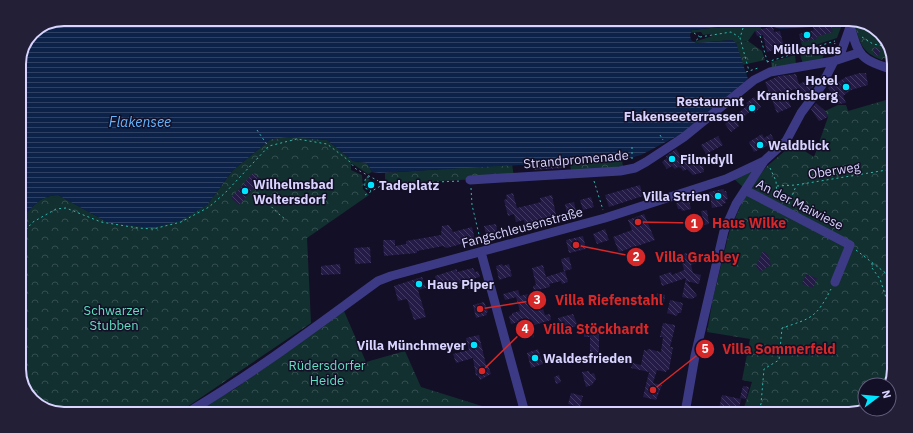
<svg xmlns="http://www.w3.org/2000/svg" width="913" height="433" viewBox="0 0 913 433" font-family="'IBM Plex Sans',sans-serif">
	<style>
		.grass { fill: url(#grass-tufts) }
		.forest { fill: url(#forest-crowns) }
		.garden { fill: #12302f }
		.water { fill: url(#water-rules) }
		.building { fill: url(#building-back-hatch) }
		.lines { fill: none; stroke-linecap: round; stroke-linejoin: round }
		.path { stroke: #2fb8b0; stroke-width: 1; stroke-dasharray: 2 3; stroke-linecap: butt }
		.minor { stroke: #3d3a85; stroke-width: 9 }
		.poi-dot { fill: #00e5ff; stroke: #130f26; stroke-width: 1.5 }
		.labels { text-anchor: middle; stroke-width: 3; stroke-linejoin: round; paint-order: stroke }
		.poi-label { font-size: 13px; font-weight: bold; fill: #d9d4ff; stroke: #130f26; text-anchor: start }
		.street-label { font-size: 13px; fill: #d9d4ff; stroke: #130f26 }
		.park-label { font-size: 13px; fill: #5fe0c0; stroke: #130f26 }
		.water-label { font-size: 14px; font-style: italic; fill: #62b6ff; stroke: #130f26 }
		.rim { fill: none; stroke: #d9d4ff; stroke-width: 2 }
		.leader { fill: none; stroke: #d62828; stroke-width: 1.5 }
		.callout-dot { fill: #d62828; stroke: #130f26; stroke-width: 1.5 }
		.mark-label { font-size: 12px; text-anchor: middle; font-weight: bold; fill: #fff }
		.callout-label { font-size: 14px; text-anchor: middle; font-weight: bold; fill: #d62828; stroke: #130f26; stroke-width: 3; stroke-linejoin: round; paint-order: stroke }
	</style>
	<defs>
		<pattern id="grass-tufts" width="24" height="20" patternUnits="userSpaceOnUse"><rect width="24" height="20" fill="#12302f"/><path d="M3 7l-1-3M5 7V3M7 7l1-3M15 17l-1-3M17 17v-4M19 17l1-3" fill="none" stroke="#344d4e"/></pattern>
		<pattern id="forest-crowns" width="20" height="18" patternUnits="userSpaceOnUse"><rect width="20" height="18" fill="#12302f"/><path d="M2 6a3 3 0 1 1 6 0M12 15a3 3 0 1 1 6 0" fill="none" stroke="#344d4e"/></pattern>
		<pattern id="water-rules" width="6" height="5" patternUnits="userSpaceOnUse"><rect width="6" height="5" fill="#0c2248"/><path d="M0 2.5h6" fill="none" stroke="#2f4163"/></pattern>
		<pattern id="building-back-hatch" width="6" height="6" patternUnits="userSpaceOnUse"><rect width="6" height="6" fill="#241b47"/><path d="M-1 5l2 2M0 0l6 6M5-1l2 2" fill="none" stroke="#433b63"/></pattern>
	</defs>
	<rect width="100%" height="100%" fill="#130f26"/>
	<!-- grass -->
	<path class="grass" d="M826 47 822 60 803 64 800 54Z
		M795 55 796 64 772 68 771 62Z
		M749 172 753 173 744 188 733 178Z
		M366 177 376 184 369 190 364 184Z"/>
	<!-- forest -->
	<path class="forest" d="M854 22 866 23 871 26 870 29 874 36 886 39 894 61 883 58 882 60C861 52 860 43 854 22Z
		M748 41 762 51 765 60 742 65 736 43Z
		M893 98 890 386 889 388V385H865L866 409 849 414H742L752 382 742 380 750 339 707 332 713 298 729 233 740 207 747 192 766 167 786 150 791 142 814 157 828 117 825 111 838 105H846L848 111Z
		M290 137 327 140 353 161 367 163 372 172 368 174 351 163V170L362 175 363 189 369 195 307 238 311 323 181 411 47 410 27 394 19 372V222C31 209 39 195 58 195L109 223 207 205 233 170 271 139Z
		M622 160 623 167 571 170 570 163Z
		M512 164 514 177 385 184V173Z
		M344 311 366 362 405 351 421 387 501 412 197 411 236 388Z"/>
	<!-- garden -->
	<path class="garden" d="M830 22H843L837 38 803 49 801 42 816 39V37Z
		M759 23 762 30 755 31 748 41 736 43 732 40 696 43 694 42 712 36 711 34 703 35 701 32 690 33 692 30Z"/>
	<!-- water -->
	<path class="water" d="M64 19 774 22 783 24 810 22 812 27 780 29 759 23 745 24 692 30 690 35 691 40 696 43 732 40 736 43 748 79 681 134 641 155 627 159 379 173 372 172 367 163 353 161 327 140 290 137 271 139 233 170 207 205 180 221 152 228 109 223 58 195C39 195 31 209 19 222V61L32 32Z
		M871 26 885 37 886 39 872 34Z"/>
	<!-- building -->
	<path class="building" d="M811 22H830L833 32 816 37 817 39 801 42 799 34 814 30Z
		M773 26 774 32 780 31 784 47 767 52 763 35 757 36 755 31Z
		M874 48 881 49 879 56 873 54Z
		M860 73H866L868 85 851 90 843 96 846 103 838 104 828 88 836 79 838 82 846 77Z
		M796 74 799 84 811 79 814 86 808 93 800 99 795 89 785 92 791 107 777 113 765 82 779 76Z
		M894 86V94L888 96 886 88Z
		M754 97 761 107 754 113 752 110 737 122 739 126 731 132 725 124 748 105 746 103Z
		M816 103 825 111 828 117 822 120 819 121 811 109Z
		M762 134 764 138 771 134 775 142 754 152 749 142Z
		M718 136 723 145 706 154 701 145Z
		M676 149 684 161 693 159 694 162 698 160 700 166 703 165 704 172 693 175 687 169 683 171 681 168 678 167 675 169 672 166 667 169 662 162 667 158 666 156Z
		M563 164V168L534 170V165Z
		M253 173 261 180 239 205 231 198Z
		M640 185 643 196 609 207 605 195Z
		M723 189 724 191H726L728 199 725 200 726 203 722 204 723 206 712 208 709 192Z
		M513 193 517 208 541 202 540 198 552 195 556 215 537 220 538 222 525 225 524 220 516 222 514 214 508 216 504 200 507 199 506 195Z
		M591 197 594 207 583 210 580 200Z
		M689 200 691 209 682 211 681 209H678L676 203Z
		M574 202 576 211 567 214 565 204Z
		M707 210 709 224 704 225 701 211Z
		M644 214 655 240 619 252 613 237 632 230 628 220Z
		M496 224 498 236 487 239 484 226Z
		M449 225 453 232 472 227 475 240 447 248 443 246 417 251V253L384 256 383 240H395V246L406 244V241L441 235 442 226Z
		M605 229 609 240 597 244 593 234Z
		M583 236 586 249 569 253 566 240Z
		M370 247 371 263 355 264 354 248Z
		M763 251 768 254 771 265 760 272 756 266Z
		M687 253 688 256 693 255 696 263 691 265 693 273 701 275 699 284 686 281 696 294 697 296 692 299 682 297 686 278 662 286 659 276 671 272 672 275 684 270 680 255Z
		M569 257 572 269 564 271 561 259Z
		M340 264 341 274 321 275V266Z
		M502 264 503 266 509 264 512 276 499 280 496 266Z
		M543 265 546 277 565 271 568 282 562 284 561 281 549 284 550 287 534 291 533 286 536 285 532 268Z
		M473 268 475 272 478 271 480 277 472 279 474 287 468 289 466 282 450 286 449 281 440 284 439 281 436 282 435 276 457 269V272Z
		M806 274 817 278 813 288 802 284Z
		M422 277 426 288 418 290 426 317 414 320 407 299 398 301 394 286Z
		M518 290 520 296 505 300 503 294Z
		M657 293 665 295 664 303 655 301Z
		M528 294 532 308 538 307 539 310 543 309 545 315 550 314 551 320 531 326 534 337 523 340 519 322 511 324 509 316 512 315V313L520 311 516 297Z
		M670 300 683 303 681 313H678L677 316 667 313Z
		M484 302 488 312 486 313 487 315 476 318 473 305Z
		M573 314 578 326 561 330 558 318Z
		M663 323 675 325V327L670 347H673L669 370H667L666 372 657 370 653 383 662 385 656 400 643 397 649 372 631 368 633 363 641 365 644 350 647 351 648 349 661 352 663 337H660Z
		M584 328H599V356L590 357V337H584Z
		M479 335 486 365H488L491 374 480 380 478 375 476 376 473 358 456 363 453 354 469 350 466 338Z
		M538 349 543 364 531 368 527 353Z
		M589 371 590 374 594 373 596 379 592 385 586 387 582 372Z
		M559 375 561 382 556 384 554 377Z
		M743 386 749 387 746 399 740 398Z
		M571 393 583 396 580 407 568 404Z
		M722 395 741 399 738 414 718 413Z"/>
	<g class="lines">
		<!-- path -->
		<path class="path" d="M743 28 740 38 749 71
			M694 33 700 37 694 42
			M760 36 768 64
			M700 37 731 32 739 37
			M862 37 873 44 889 47
			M830 53 835 43
			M767 62 835 41
			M746 72 758 68
			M257 130 268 146
			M660 135 663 140
			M632 147V160
			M770 168 776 181 777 197
			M369 177H366L364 184 365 188 371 191
			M594 181 603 210
			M777 186 796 185 893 169
			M471 188 472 205 481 243
			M254 189C265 199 273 210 285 219
			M365 195 384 184 462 181
			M789 204 796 186
			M19 237 33 222 56 209 66 208 101 222 138 228 153 229 181 222 209 207 225 193 269 146 297 139 327 144 348 160 356 169 384 184
			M856 250 892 278
			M872 263V268L880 279 891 313
			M756 414 761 404 764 369 779 360 782 328C812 318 816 318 831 289"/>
		<!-- minor -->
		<path class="minor" d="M849 22C859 57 859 59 894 70
			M839 58 850 27
			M470 180 620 171 635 168 646 162 684 137 754 80 770 72 834 61
			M745 190 850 245 835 282
			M481 252 525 413
			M190 411C256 372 316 326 378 281L391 276 605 218 726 179 764 161 786 141 801 113 822 85 834 61 858 53
			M685 413 695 356 724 231 736 204 764 161"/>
	</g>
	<!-- markers -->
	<g class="poi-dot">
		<circle cx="807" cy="35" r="4"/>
		<circle cx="846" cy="87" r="4"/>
		<circle cx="752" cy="108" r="4"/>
		<circle cx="760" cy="145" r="4"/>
		<circle cx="672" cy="159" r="4"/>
		<circle cx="371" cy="185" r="4"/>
		<circle cx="245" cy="191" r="4"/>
		<circle cx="718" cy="196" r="4"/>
		<circle cx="419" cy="284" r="4"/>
		<circle cx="474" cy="345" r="4"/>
		<circle cx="535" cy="358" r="4"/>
	</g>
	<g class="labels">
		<!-- poi labels -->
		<g class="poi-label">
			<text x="807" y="54" text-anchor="middle">Müllerhaus</text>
			<text x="838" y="85" text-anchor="end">Hotel<tspan x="838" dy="15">Kranichsberg</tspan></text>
			<text x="744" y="106" text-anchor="end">Restaurant<tspan x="744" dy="15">Flakenseeterrassen</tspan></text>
			<text x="768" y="150">Waldblick</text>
			<text x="680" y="164">Filmidyll</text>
			<text x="253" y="189">Wilhelmsbad<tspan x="253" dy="15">Woltersdorf</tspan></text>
			<text x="379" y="190">Tadeplatz</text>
			<text x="710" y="201" text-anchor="end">Villa Strien</text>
			<text x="427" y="289">Haus Piper</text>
			<text x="466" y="350" text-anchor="end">Villa Münchmeyer</text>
			<text x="543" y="363">Waldesfrieden</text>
		</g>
		<!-- street labels -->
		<g class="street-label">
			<text transform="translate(576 159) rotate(-5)" y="5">Strandpromenade</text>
			<text transform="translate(834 170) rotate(-9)" y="5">Oberweg</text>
			<text transform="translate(800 204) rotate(27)" y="5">An der Maiwiese</text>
			<text transform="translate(522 227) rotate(-15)" y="5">Fangschleusenstraße</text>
		</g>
		<!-- park labels -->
		<g class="park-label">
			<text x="114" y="315">Schwarzer<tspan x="114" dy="15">Stubben</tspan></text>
			<text x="327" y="370">Rüdersdorfer<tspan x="327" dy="15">Heide</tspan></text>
		</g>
		<!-- water labels -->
		<g class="water-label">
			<text x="140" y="127">Flakensee</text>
		</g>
	</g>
	<!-- crop -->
	<path d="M0 0H913V433H0ZM64 26H849A38 38 0 0 1 887 64V369A38 38 0 0 1 849 407H64A38 38 0 0 1 26 369V64A38 38 0 0 1 64 26Z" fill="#231f37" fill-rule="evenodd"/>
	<path class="rim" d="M64 26H849A38 38 0 0 1 887 64V369A38 38 0 0 1 849 407H64A38 38 0 0 1 26 369V64A38 38 0 0 1 64 26Z"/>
	<!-- callouts -->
	<path class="leader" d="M638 222L694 223M576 245L636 257M480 309L537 300M482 371L525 329M653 390L705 349"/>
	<g class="callout-dot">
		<circle cx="638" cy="222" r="4"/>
		<circle cx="576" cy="245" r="4"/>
		<circle cx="480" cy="309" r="4"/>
		<circle cx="482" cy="371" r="4"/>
		<circle cx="653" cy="390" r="4"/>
		<circle cx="694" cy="223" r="10"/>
		<circle cx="636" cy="257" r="10"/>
		<circle cx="537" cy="300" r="10"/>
		<circle cx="525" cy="329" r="10"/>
		<circle cx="705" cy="349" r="10"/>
	</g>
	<g class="mark-label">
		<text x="694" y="228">1</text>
		<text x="636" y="261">2</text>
		<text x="537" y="304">3</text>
		<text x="525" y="333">4</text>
		<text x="705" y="353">5</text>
	</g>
	<g class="callout-label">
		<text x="749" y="228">Haus Wilke</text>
		<text x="697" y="262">Villa Grabley</text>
		<text x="609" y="305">Villa Riefenstahl</text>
		<text x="596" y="334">Villa Stöckhardt</text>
		<text x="779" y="354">Villa Sommerfeld</text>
	</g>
	<!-- north arrow -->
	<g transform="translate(877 397) rotate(74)"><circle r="19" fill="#130f26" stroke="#625e7d"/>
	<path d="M0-3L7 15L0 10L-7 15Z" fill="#00e5ff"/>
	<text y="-6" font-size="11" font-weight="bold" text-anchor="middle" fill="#d9d4ff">N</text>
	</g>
</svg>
